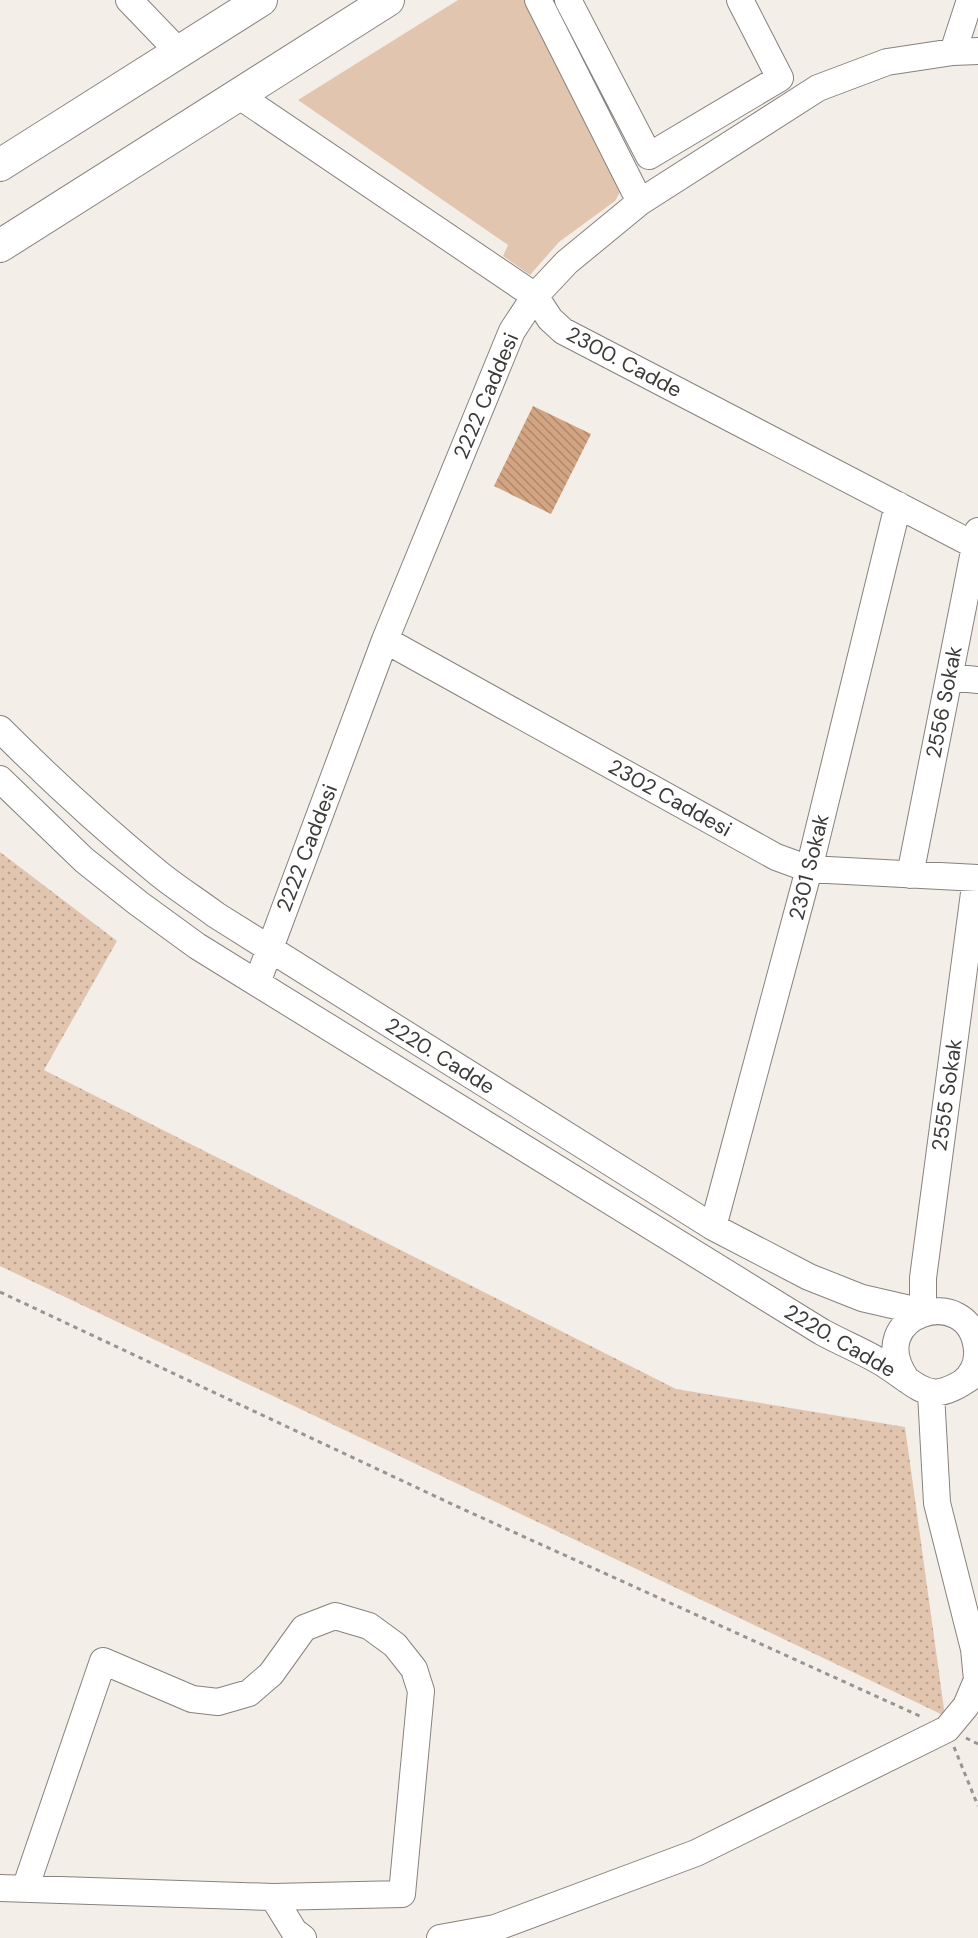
<svg xmlns="http://www.w3.org/2000/svg" width="978" height="1938" viewBox="0 0 978 1938" font-family="'DM Sans',sans-serif">
	<style>
		.grass { fill: url(#grass-dots) }
		.park { fill: #e2c5af }
		.building { fill: url(#building-back-hatch) }
		.lines { fill: none; stroke-linecap: round; stroke-linejoin: round }
		.minor-casing { stroke: #87827e; stroke-width: 28 }
		.major-casing { stroke: #87827e; stroke-width: 34 }
		.path { stroke: #989490; stroke-width: 3; stroke-dasharray: 4.5 4.5; stroke-linecap: butt }
		.minor { stroke: #fff; stroke-width: 26 }
		.major { stroke: #fff; stroke-width: 32 }
		.labels { text-anchor: middle; stroke-width: 4.5; stroke-linejoin: round; paint-order: stroke }
		.street-label { font-size: 21px; fill: #3c3a38; stroke: #fff }
	</style>
	<defs>
		<pattern id="grass-dots" width="8" height="8" patternUnits="userSpaceOnUse" patternTransform="scale(1.5)"><rect width="8" height="8" fill="#e2c5af"/><path d="M2 2h.1M6 6h.1" fill="none" stroke="#b8a18f" stroke-width="1.8" stroke-linecap="round"/></pattern>
		<pattern id="building-back-hatch" width="6" height="6" patternUnits="userSpaceOnUse" patternTransform="scale(1.5)"><rect width="6" height="6" fill="#d3a482"/><path d="M-1 5l2 2M0 0l6 6M5-1l2 2" fill="none" stroke="#ac876b"/></pattern>
	</defs>
	<rect width="100%" height="100%" fill="#f4eee9"/>
	<!-- grass -->
	<path class="grass" d="M0 852 117 941 44 1070 676 1389 905 1427 945 1716 0 1266Z"/>
	<!-- park -->
	<path class="park" d="M458 0H525L620 192 615 201 559 242 530 275 503 256 508 245 298 100Z"/>
	<!-- building -->
	<path class="building" d="M533 406 591 434 551 514 494 486Z"/>
	<g class="lines">
		<defs>
			<path id="minor" d="M129 0 179 52
				M538 0 640 202
				M568 0 649 156 780 78 740 0
				M953 52 970 0
				M238 95 535 296 550 319 563 331 978 547
				M385 640 776 857 809 869 978 878
				M949 677 978 680
				M0 729C50 779 102 827 157 872 175 887 196 900 216 915L713 1227 809 1277 862 1298 923 1312
				M0 779 84 860 138 903 197 946 822 1332C842 1343 865 1352 884 1364 927 1392 930 1407 978 1372
				M910 875 978 531
				M257 983 385 640 512 331 535 296 567 262 640 202 818 88 887 62 953 52 978 51
				M713 1227 809 869 898 505
				M923 1312V1278L976 878
				M907 1380C860 1314 971 1280 977 1350 978 1363 972 1375 962 1383
				M0 1888 273 1897 402 1894 421 1691 414 1669 395 1645 369 1626 335 1616 304 1628 271 1674 249 1693 218 1702 192 1699 103 1661 25 1889
				M273 1897 294 1931 303 1938
				M440 1938 495 1928 696 1853 947 1729 966 1706 977 1680 974 1649 937 1503 931 1393"/>
			<path id="major" d="M0 165 261 0
				M0 246 388 0"/>
		</defs>
		<!-- minor casing -->
		<use href="#minor" class="minor-casing"/>
		<!-- major casing -->
		<use href="#major" class="major-casing"/>
		<!-- path -->
		<path class="path" d="M0 1292 456 1506 922 1717
			M966 1738 978 1744
			M954 1747 978 1806"/>
		<!-- minor -->
		<use href="#minor" class="minor"/>
		<!-- major -->
		<use href="#major" class="major"/>
	</g>
	<g class="labels">
		<!-- street labels -->
		<g class="street-label">
			<text transform="translate(624 362) rotate(28)" y="7">2300. Cadde</text>
			<text transform="translate(486 396) rotate(-67)" y="7">2222 Caddesi</text>
			<text transform="translate(944 702) rotate(-79)" y="7">2556 Sokak</text>
			<text transform="translate(670 798) rotate(29)" y="7">2302 Caddesi</text>
			<text transform="translate(307 848) rotate(-69)" y="7">2222 Caddesi</text>
			<text transform="translate(809 867) rotate(-76)" y="7">2301 Sokak</text>
			<text transform="translate(440 1056) rotate(32)" y="7">2220. Cadde</text>
			<text transform="translate(947 1095) rotate(-82)" y="7">2555 Sokak</text>
			<text transform="translate(840 1341) rotate(30)" y="7">2220. Cadde</text>
		</g>
	</g>
</svg>
